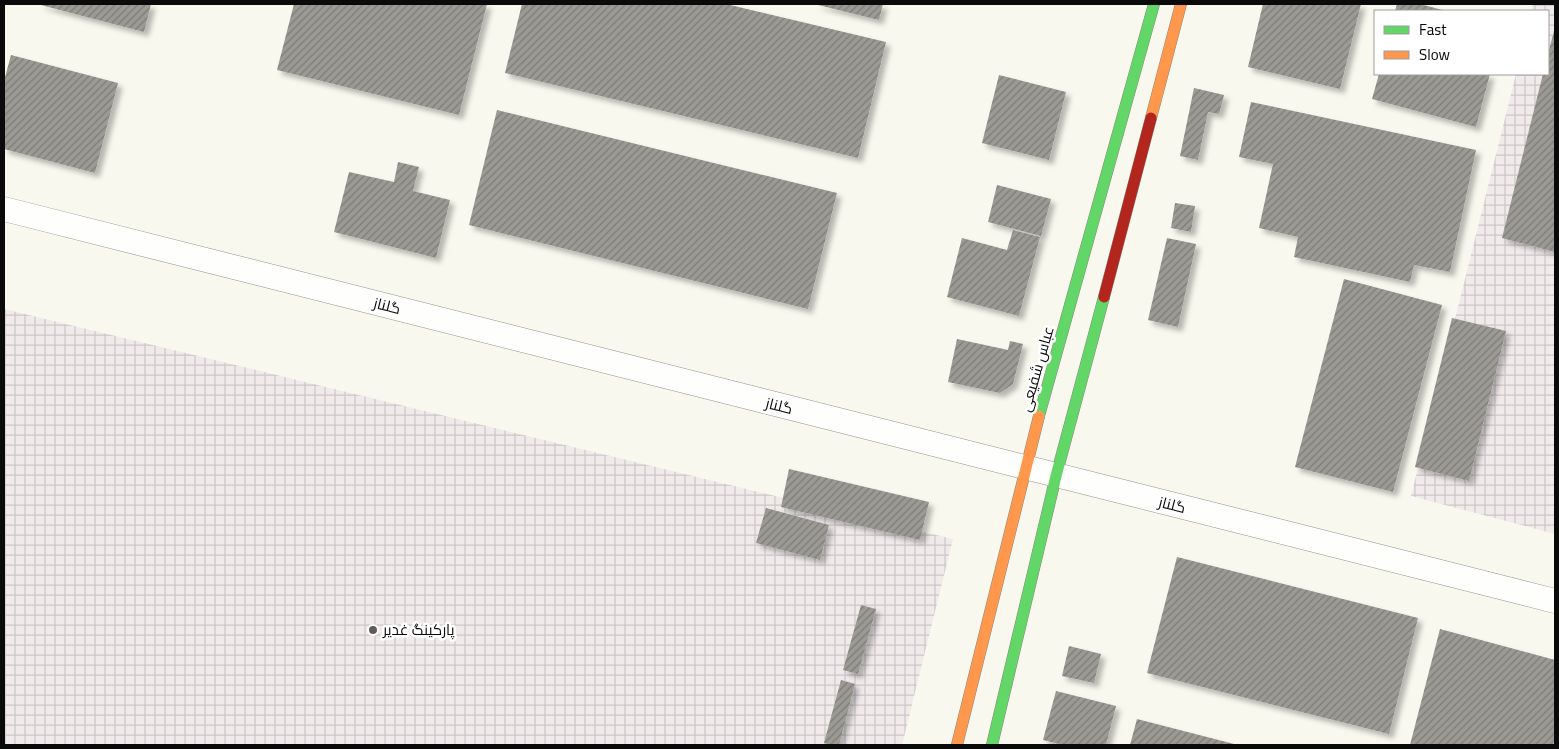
<svg xmlns="http://www.w3.org/2000/svg" width="1559" height="749" viewBox="0 0 1559 749" font-family="Georgia,Cairo,serif">
	<style>
		.industrial { fill: url(#industrial-grid) }
		.building { fill: url(#building-hatch); filter: url(#shadow) }
		.lines { fill: none; stroke-linecap: round; stroke-linejoin: round }
		.lane-casing { stroke: #92918d; stroke-width: 25 }
		.fast-casing { stroke: #888883; stroke-width: 12 }
		.slow-casing { stroke: #888883; stroke-width: 12 }
		.jam-casing { stroke: #888883; stroke-width: 12 }
		.lane { stroke: #fefefc; stroke-width: 24 }
		.fast { stroke: #63d668; stroke-width: 11 }
		.slow { stroke: #ff974d; stroke-width: 11 }
		.jam { stroke: #b3261e; stroke-width: 11 }
		.poi-dot { fill: #5e5d5a; stroke: #fff; stroke-width: 2 }
		.labels { text-anchor: middle; stroke-width: 5; stroke-linejoin: round; paint-order: stroke }
		.street-label { font-size: 15px; fill: #0a0a0a; stroke: #fff }
		.poi-label { font-size: 15px; fill: #0a0a0a; stroke: #fff; text-anchor: start }
	</style>
	<defs>
		<pattern id="industrial-grid" width="8" height="8" patternUnits="userSpaceOnUse" patternTransform="scale(1.25)"><rect width="8" height="8" fill="#f0eaeb"/><path d="M0 4h8M4 0v8" fill="none" stroke="#ccc7c8"/></pattern>
		<pattern id="building-hatch" width="6" height="6" patternUnits="userSpaceOnUse" patternTransform="scale(1.25)"><rect width="6" height="6" fill="#9c9a94"/><path d="M-1 1l2-2M0 6l6-6M5 7l2-2" fill="none" stroke="#7d7c77"/></pattern>
		<filter id="shadow"><feDropShadow dx="4.5" dy="4.5" stdDeviation="2.5" flood-color="#0004"/></filter>
	</defs>
	<rect width="100%" height="100%" fill="#f9f8ee"/>
	<!-- industrial -->
	<path class="industrial" d="M1533 4H1555V534L1411 496 1516 74H1548V11H1531Z
		M4 309 953 539 902 745H4Z"/>
	<!-- building -->
	<path class="building" d="M37 4H151L144 32Z
		M294 4H487L459 115 277 70Z
		M522 4H726L886 42 858 158 505 73Z
		M814 4H883L879 20Z
		M1263 4H1361L1340 89 1248 67Z
		M1397 4H1420L1446 11H1395Z
		M1555 27V252L1502 238 1543 74H1548V54Z
		M11 55 118 83 95 173 4 149V81Z
		M1379 74H1490L1476 127 1372 99Z
		M999 75 1066 92 1049 160 982 143Z
		M1194 88 1224 95 1219 114 1208 112 1198 160 1180 156Z
		M1251 102 1476 150 1450 272 1414 265 1410 282 1294 257 1298 237 1259 228 1273 164 1239 157Z
		M497 110 837 193 808 309 469 225Z
		M398 162 419 167 413 191 450 200 436 258 334 232 349 172 394 182Z
		M997 185 1051 199 1041 236 988 222Z
		M1175 203 1195 206 1191 232 1171 228Z
		M1013 230 1040 237 1019 316 947 297 962 238 1007 250Z
		M1167 238 1196 244 1178 327 1148 320Z
		M1344 279 1442 305 1393 492 1295 467Z
		M1452 318 1506 331 1469 481 1415 467Z
		M957 339 1008 350 1010 341 1023 344 1013 384 1000 393 948 382Z
		M789 469 929 502 920 540 781 507Z
		M766 508 829 525 820 560 756 543Z
		M1177 557 1418 618 1389 734 1147 673Z
		M861 605 876 609 858 674 843 670Z
		M1440 629 1555 660V736L1553 745H1410Z
		M1069 646 1101 654 1094 683 1062 676Z
		M841 680 855 684 839 745H831L824 743Z
		M1056 691 1116 706 1106 745H1063L1043 740Z
		M1137 719 1238 745H1130Z"/>
	<g class="lines">
		<defs>
			<path id="lane" d="M4 209 1555 601"/>
			<path id="fast" d="M1039 416 1154 4
				M992 745 1056 476 1104 297"/>
			<path id="slow" d="M1151 118 1181 4
				M957 745 1039 416"/>
			<path id="jam" d="M1104 297 1151 118"/>
		</defs>
		<!-- lane casing -->
		<use href="#lane" class="lane-casing"/>
		<!-- fast casing -->
		<use href="#fast" class="fast-casing"/>
		<!-- slow casing -->
		<use href="#slow" class="slow-casing"/>
		<!-- jam casing -->
		<use href="#jam" class="jam-casing"/>
		<!-- lane -->
		<use href="#lane" class="lane"/>
		<!-- fast -->
		<use href="#fast" class="fast"/>
		<!-- slow -->
		<use href="#slow" class="slow"/>
		<!-- jam -->
		<use href="#jam" class="jam"/>
	</g>
	<!-- markers -->
	<circle class="poi-dot" cx="373" cy="630" r="5"/>
	<g class="labels">
		<!-- street labels -->
		<g class="street-label">
			<text transform="translate(387 306) rotate(14)" y="5">گلناز</text>
			<text transform="translate(1037 369) rotate(-74)" y="5">عباس شفیعی</text>
			<text transform="translate(779 406) rotate(14)" y="5">گلناز</text>
			<text transform="translate(1172 505) rotate(14)" y="5">گلناز</text>
		</g>
		<!-- poi labels -->
		<g class="poi-label">
			<text x="383" y="635">پارکینگ غدیر</text>
		</g>
	</g>
	<!-- border -->
	<rect width="1559" height="749" fill="none" stroke="#0a0a0a" stroke-width="10"/>
	<!-- legend -->
	<rect x="1374" y="10" width="175" height="65" fill="#ffffff" stroke="#9d9d9d"/>
	<rect x="1384" y="26" width="25" height="8" fill="#63d668" stroke="#9d9d9d"/>
	<text x="1419" y="35" font-size="15" fill="#0a0a0a">Fast</text>
	<rect x="1384" y="51" width="25" height="8" fill="#ff974d" stroke="#9d9d9d"/>
	<text x="1419" y="60" font-size="15" fill="#0a0a0a">Slow</text>
</svg>
